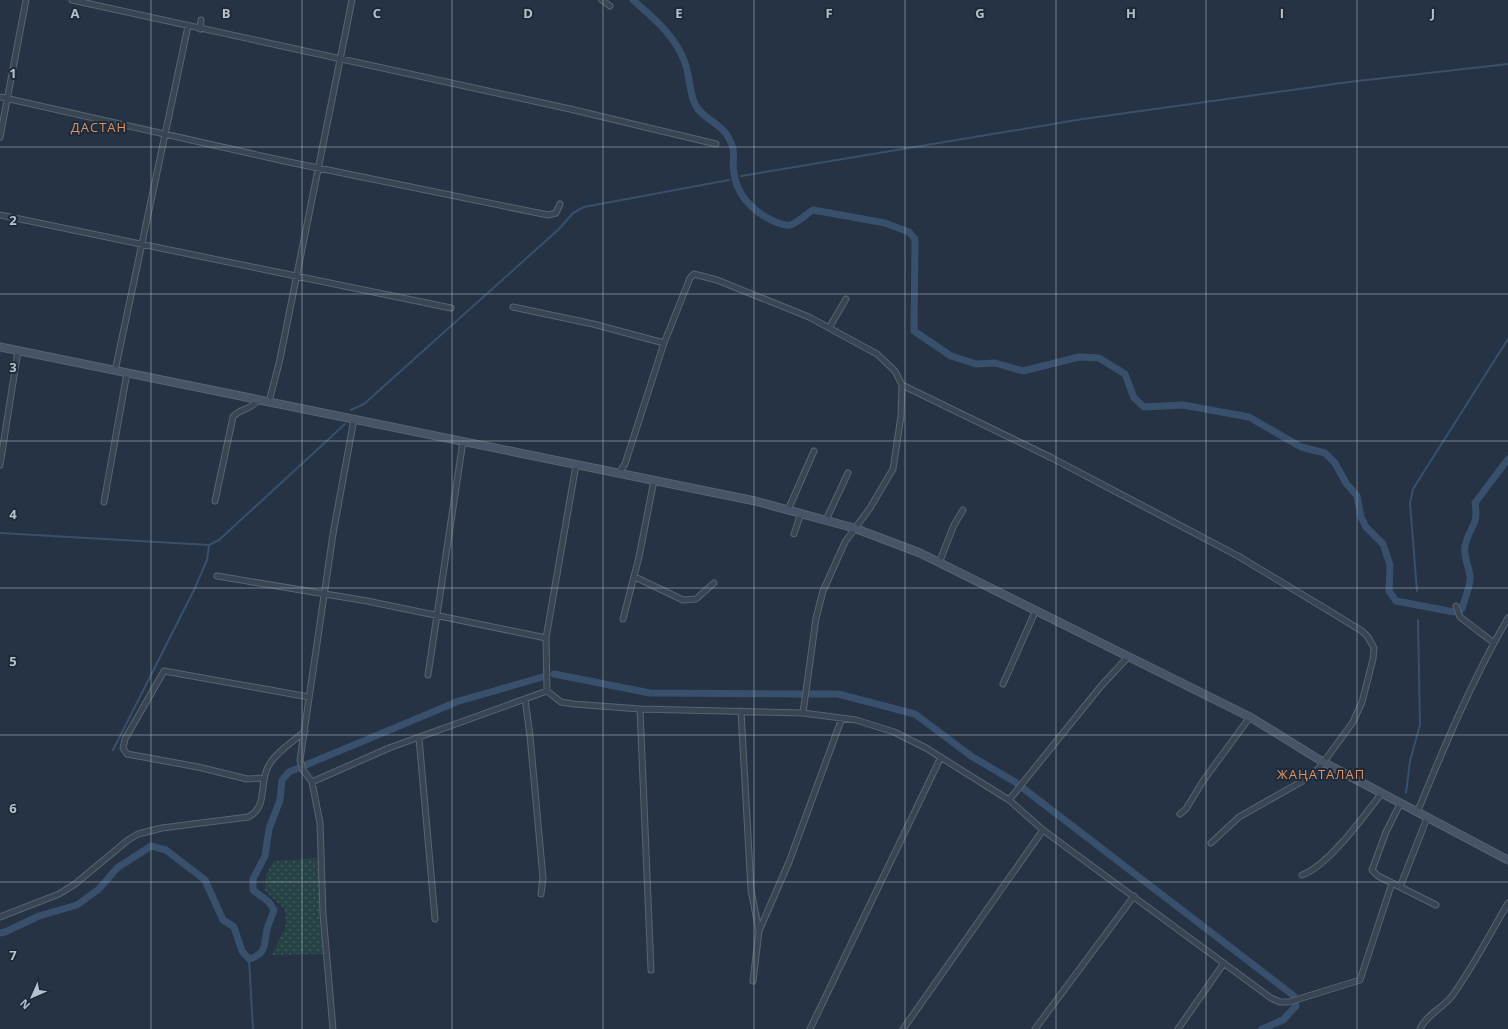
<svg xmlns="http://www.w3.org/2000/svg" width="1508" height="1029" viewBox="0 0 1508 1029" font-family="'Open Sans',sans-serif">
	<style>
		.garden { fill: url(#garden-dots) }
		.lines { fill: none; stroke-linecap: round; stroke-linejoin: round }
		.stream { stroke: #38506c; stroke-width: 2 }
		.canal { stroke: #38506c; stroke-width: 7 }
		.minor-casing { stroke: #586371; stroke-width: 7 }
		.secondary-casing { stroke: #586371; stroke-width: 9 }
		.minor { stroke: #3a4553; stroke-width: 5 }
		.secondary { stroke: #475467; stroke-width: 7 }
		.grid { fill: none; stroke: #b7c0cd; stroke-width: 1; stroke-opacity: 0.55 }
		.labels { text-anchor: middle; stroke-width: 4; stroke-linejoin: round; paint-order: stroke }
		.quarter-label { font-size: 13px; letter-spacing: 1px; fill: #dd9262; stroke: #1e2a39 }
		.grid-label { font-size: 13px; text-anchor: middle; font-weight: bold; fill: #b7c0cd; stroke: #1e2a39; stroke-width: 4; stroke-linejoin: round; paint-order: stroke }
	</style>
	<defs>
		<pattern id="garden-dots" width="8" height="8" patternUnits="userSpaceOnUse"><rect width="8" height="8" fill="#274245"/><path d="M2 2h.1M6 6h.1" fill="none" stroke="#445c5f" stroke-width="1.8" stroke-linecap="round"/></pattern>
	</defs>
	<rect width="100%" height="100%" fill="#253344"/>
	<!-- garden -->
	<path class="garden" d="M319 858 324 954 272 955 286 925 285 909 265 891 266 875 274 861Z"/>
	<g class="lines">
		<!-- stream -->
		<path class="stream" d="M741 176 1083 119 1349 82 1508 64
			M351 410 364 404 559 229 573 213 584 207 729 180
			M0 533 209 545 219 540 345 424
			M1417 591 1410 503 1413 489 1508 339
			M113 750 194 590 207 560 209 545
			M1406 793 1410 761 1420 725 1418 620
			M249 959 253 1029"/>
		<!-- canal -->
		<path class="canal" d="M633 0C653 18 676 36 685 63 690 76 689 92 695 104 701 118 719 122 727 135 738 153 731 157 734 173 737 196 753 211 773 221 778 223 784 226 790 225 798 223 806 214 813 210L885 223 909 232 915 239 914 331 951 356 976 364 995 363 1023 371 1079 357 1099 358 1125 374 1134 398 1144 407 1183 405 1249 417 1301 447 1325 453 1335 463 1346 483 1357 496 1361 517 1366 527 1383 544 1390 565 1389 591 1396 601 1454 612 1462 609C1464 600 1471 586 1470 576 1469 567 1463 556 1465 546 1469 525 1479 528 1475 503L1508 459
			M554 674 650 693 802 694
			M811 694H838L915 714 971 756 1015 782 1294 996 1296 1006 1283 1020 1262 1029
			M0 933 5 932 39 916 77 905 99 889 117 868 151 846 166 850 205 880 223 920 234 927 242 951 249 959C267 954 264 944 267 929 269 923 272 916 274 910L269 902 253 890V879L265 856 269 829 280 800 282 780 289 772 459 701 546 676"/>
		<defs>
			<path id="minor" d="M72 0 570 109 716 144
				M602 0 610 6
				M200 29 201 20
				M0 97 284 161 548 215 556 213 560 204
				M0 137 26 0
				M0 215 451 308
				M513 307 593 324 664 343
				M829 328 846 299
				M115 371 188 26
				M902 385 1052 458 1238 556 1326 609 1362 631 1368 637 1374 648 1373 659 1362 702 1353 722 1320 767 1308 778 1239 817 1211 843
				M269 402 280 359 352 0
				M0 465 18 351
				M576 465 546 638 547 691 561 702 573 704 640 709 803 713 856 720 894 732 926 748 1009 800 1043 830 1271 998 1280 1002H1289L1360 980 1392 883
				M619 473 625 464 664 343 690 278 694 274 717 280 809 317 877 354 895 371 902 385 901 416 893 469 870 508 845 542 823 591 816 618 803 713
				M215 501 233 417C240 408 250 411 258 400
				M104 502 127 373
				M788 510 814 451
				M826 520 848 473
				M794 534 801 513
				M939 563 954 525 963 510
				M217 576 367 601 546 638
				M635 577 683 600 696 599 714 583
				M1456 606 1460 617 1494 643
				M623 619 639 557 654 480
				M428 675 463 441
				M1003 684 1035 612
				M525 699 530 736 543 878 541 894
				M640 709 651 970
				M741 711 751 890 759 931 753 981
				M419 738 435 919
				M263 778 247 779 198 767 127 754 123 748 125 739 164 671 309 697
				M312 782 389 748 547 691
				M1009 800 1101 686 1128 657
				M1400 804 1386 832 1372 870 1378 876 1436 905
				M1417 813C1444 747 1472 680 1508 618
				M1180 814 1186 809 1203 781 1250 717
				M1302 875C1328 866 1364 816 1381 794
				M1400 887 1427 818
				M0 917 59 894 75 884 128 840 138 834 162 828 248 817C269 807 258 782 269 765 276 752 294 741 305 731
				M759 931 789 862 842 718
				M333 1029 323 914 320 823 312 782 303 770 300 760 333 534 354 419
				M810 1029 941 757
				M903 1029 1043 830
				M1035 1029 1134 896
				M1178 1029 1224 963
				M1420 1029C1426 1015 1443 1008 1452 996 1473 967 1490 934 1508 903"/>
			<path id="secondary" d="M0 347 755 501 854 528 920 553 1250 717 1323 762 1508 860"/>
		</defs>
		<!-- minor casing -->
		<use href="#minor" class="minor-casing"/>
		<!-- secondary casing -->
		<use href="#secondary" class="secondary-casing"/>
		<!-- minor -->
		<use href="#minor" class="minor"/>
		<!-- secondary -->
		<use href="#secondary" class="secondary"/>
	</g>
	<!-- grid -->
	<path class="grid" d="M151 0V1029M302 0V1029M452 0V1029M603 0V1029M754 0V1029M905 0V1029M1056 0V1029M1206 0V1029M1357 0V1029M0 147H1508M0 294H1508M0 441H1508M0 588H1508M0 735H1508M0 882H1508"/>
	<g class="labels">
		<!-- quarter labels -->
		<g class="quarter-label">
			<text x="99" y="132">ДАСТАН</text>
			<text x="1321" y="779">ЖАҢАТАЛАП</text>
		</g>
	</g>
	<g class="grid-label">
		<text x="75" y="18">A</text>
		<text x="226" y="18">B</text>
		<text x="377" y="18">C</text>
		<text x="528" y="18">D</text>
		<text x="679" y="18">E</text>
		<text x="829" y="18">F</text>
		<text x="980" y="18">G</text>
		<text x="1131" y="18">H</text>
		<text x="1282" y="18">I</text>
		<text x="1433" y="18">J</text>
		<text x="13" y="78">1</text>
		<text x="13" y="225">2</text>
		<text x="13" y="372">3</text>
		<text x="13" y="519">4</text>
		<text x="13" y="666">5</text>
		<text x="13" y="813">6</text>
		<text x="13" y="960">7</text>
	</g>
	<!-- north arrow -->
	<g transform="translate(32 997) rotate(225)" stroke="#1e2a39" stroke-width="3" paint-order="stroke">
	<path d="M0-3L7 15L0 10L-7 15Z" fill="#b7c0cd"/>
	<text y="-6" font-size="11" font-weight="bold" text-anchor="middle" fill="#b7c0cd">N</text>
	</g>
</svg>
